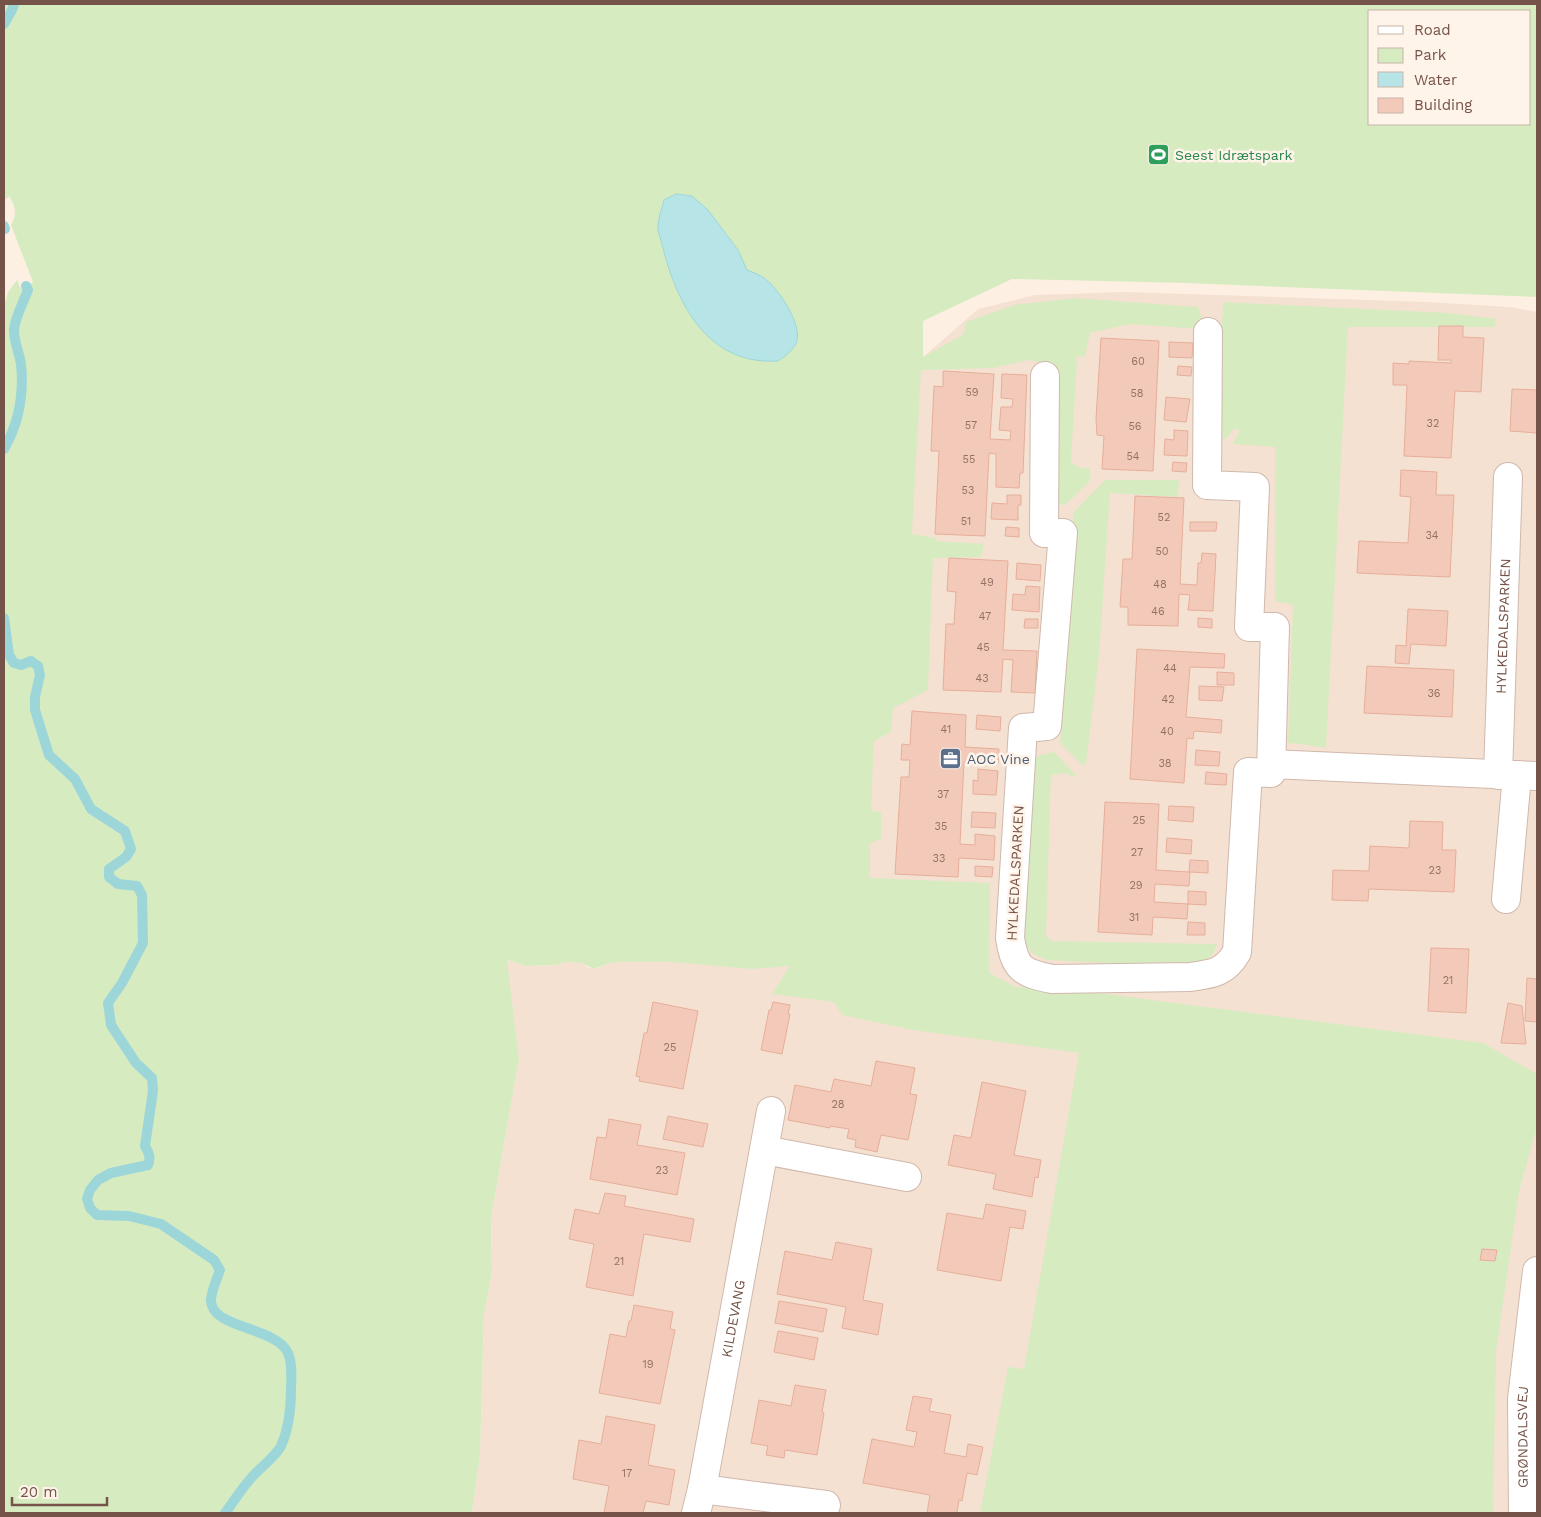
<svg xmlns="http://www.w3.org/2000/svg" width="1541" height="1517" viewBox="0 0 1541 1517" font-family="'Work Sans',sans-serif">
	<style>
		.residential { fill: #f5e1d1 }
		.green { fill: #d7ebc1; fill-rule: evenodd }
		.water { fill: #b7e5e7; stroke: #9dd6d9 }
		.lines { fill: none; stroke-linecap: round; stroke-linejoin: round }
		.stream { stroke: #9dd6d9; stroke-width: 10 }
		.building { fill: #f3caba; stroke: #e6ae9a }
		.minor-casing { stroke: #d0b8ac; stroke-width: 30 }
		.minor { stroke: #fff; stroke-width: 28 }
		.labels { text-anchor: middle; stroke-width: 5; stroke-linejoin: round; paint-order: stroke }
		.number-label { font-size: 11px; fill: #957164 }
		.leisure-label { font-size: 14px; fill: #27864d; stroke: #fff4ea; text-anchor: start }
		.street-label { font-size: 14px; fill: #765348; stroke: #fff4ea }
		.service-label { font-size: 14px; fill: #4e5e75; stroke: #fff4ea; text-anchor: start }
	</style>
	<rect width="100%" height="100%" fill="#fdf0e3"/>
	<!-- residential -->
	<path class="residential" d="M1125 292 1428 302 1510 307 1537 312V1513H472L480 1456 484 1315 492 1271 491 1218 519 1059 506 960 527 966 556 965 566 962 581 963 589 968H598L610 963 621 962H670L922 358 978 309 1035 295Z"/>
	<!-- green -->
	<path class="green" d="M4 4H1537V297L1185 283 1012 279 923 321V357L964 334 966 322 1014 305 1075 298 1198 307 1202 319 1199 329 1130 324 1090 333 1085 356 1076 357 1077 361 1071 462 1080 468H1089L1091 476 1088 483 1065 505 1050 504 1047 364 1029 360 993 368 921 370 912 534 936 538 937 541 984 544 981 557 933 558 928 690 893 708 891 732 874 741 871 811 881 812V839L870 843V878L990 883 989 973 1016 987 1090 992 1483 1043 1537 1074V1126L1519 1192 1496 1352 1493 1504 1494 1513H980L1008 1367 1024 1369 1079 1053 913 1030 842 1015 834 1002 772 994 790 966 753 969 670 962H621L610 963 594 969 581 963 566 962 556 965 527 966 507 960 519 1059 491 1218 492 1271 484 1315 480 1456 472 1513H4V307L8 292 17 280 21 289 33 282 11 225C17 214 16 207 9 196L4 201ZM1370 11H1530V124H1370Z
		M1223 302 1449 313 1496 319 1495 327H1348L1326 748 1295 743 1288 744 1293 605 1275 601V447L1232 444 1240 431 1234 428 1226 439 1216 437Z
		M1105 480H1179L1178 497 1110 493 1099 656 1086 764 1083 766 1060 743 1067 661 1073 513Z
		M1054 752 1077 776 1071 777 1067 773 1051 775 1046 936 1052 941 1217 944C1214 957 1204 963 1192 967L1047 960C1029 954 1026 948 1019 931L1034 759 1040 755Z"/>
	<!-- water -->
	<path class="water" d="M676 194 692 196 708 210 738 250 747 270C755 273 763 276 770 283 782 295 801 324 797 341 794 350 785 356 778 361 712 365 681 312 665 256 663 247 660 238 658 230 657 221 662 209 664 200Z"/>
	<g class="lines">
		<!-- stream -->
		<path class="stream" d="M4 24 12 10 14 4
			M4 226 5 229
			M4 449C19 423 24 394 21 364 19 352 14 342 14 330 15 317 23 303 28 290L26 286
			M4 618 9 655 14 663 21 665 31 661 38 666 40 675 35 697V710L49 755 75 779 91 809 125 831 131 849 126 857 109 869V877L118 884 137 886 142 895 143 943 122 983 108 1003 111 1025 136 1063 152 1078 153 1091 145 1146C149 1153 151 1158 148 1165L111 1173 98 1180 90 1190 87 1199 90 1208 97 1215 129 1216 161 1224 214 1260 220 1270C217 1279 212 1289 211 1299 209 1329 276 1326 288 1353 293 1365 291 1378 291 1390 291 1410 289 1428 281 1446 276 1456 260 1468 252 1477 242 1488 234 1501 225 1513"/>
	</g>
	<!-- building -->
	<path class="building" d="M1439 326H1463V337L1484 338 1481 392 1455 391 1451 458 1404 456 1407 385H1393V363L1409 364V361L1451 363V360H1438Z
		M1101 338 1159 341 1153 471 1102 469 1104 436 1097 435 1096 419Z
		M1169 342 1193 343 1192 358 1169 357Z
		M1178 366 1192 367 1191 376 1177 375Z
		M943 371 994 374 990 439 1010 440 1011 431 999 430 1001 407H1012L1013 399 1001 398 1002 374 1027 375 1023 473H1020L1019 488 996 487V454L989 453 985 536 935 534 939 451H931L934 386 943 387Z
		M1512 389 1537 390V433L1510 431Z
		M1166 397 1190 399 1186 422 1164 420Z
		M1174 430 1188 431 1187 456 1164 455 1165 439 1174 440Z
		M1173 462 1187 463 1186 472 1172 471Z
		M1401 470 1437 472 1436 495H1454L1450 577 1357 573 1359 541 1408 543 1411 497 1400 496Z
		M1007 495H1021V505H1018V520L991 519 992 503 1007 504Z
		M1135 496 1184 498 1180 584 1197 585 1198 563H1201L1202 553 1216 554 1213 611 1188 610 1190 595 1179 594 1178 626 1128 625V607H1120L1123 559H1132Z
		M1190 522H1217L1216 531H1190Z
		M1006 527 1019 528V537L1005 536Z
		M949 558 1008 561 1003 650 1037 651 1035 693 1011 692 1013 660 1003 659 1001 692 943 690 946 624H954L956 592 947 591Z
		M1017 563 1041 565 1040 581 1016 579Z
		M1026 586 1040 587 1039 612 1012 610 1013 594 1025 595Z
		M1408 609 1448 611 1446 646 1411 644 1409 664 1395 663 1396 645 1406 646Z
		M1198 618 1212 619V628L1198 627Z
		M1025 619H1038V628H1024Z
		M1137 649 1225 654 1224 668 1190 667 1186 717 1222 720 1221 733 1194 731 1193 739 1187 738 1184 783 1130 779Z
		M1367 666 1454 670 1452 717 1364 713Z
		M1217 672 1234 673V685H1217Z
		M1199 686 1224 687 1222 701 1199 700Z
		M912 711 966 715 965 747 999 749 998 763 964 762 960 844 975 845V834L995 836 994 860 959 858 958 877 895 874 901 777H909L910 760H901L902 744 910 745Z
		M977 715 1001 717 1000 731 976 729Z
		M1196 750 1220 752 1219 766 1195 765Z
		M978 769 998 771 996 795 973 794V780L978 781Z
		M1206 772 1227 774 1226 785 1205 784Z
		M1105 802 1159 804 1156 870 1189 872 1190 860 1208 861V873L1190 872 1189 886 1155 884 1154 902 1188 904V891L1206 892V905L1188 904 1187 919 1153 917 1152 935 1098 932Z
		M1169 806 1194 807 1193 822 1168 820Z
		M972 812 996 813 995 828 971 827Z
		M1410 821 1443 822 1442 850H1456L1454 892 1369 889 1368 901 1332 900 1333 870 1369 871 1370 846 1409 848Z
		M1167 838 1192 840 1191 854 1166 852Z
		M975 866 993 867 992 877 975 876Z
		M1188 922 1205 923V935H1187Z
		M1431 948 1469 949 1466 1013 1428 1011Z
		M1527 978 1537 979V1022L1525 1021Z
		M653 1002 698 1011 683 1089 639 1081 640 1077 636 1076 644 1033H647Z
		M773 1002 790 1005 788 1014H790L782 1054 761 1050 769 1010H771Z
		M1508 1003 1522 1006 1526 1044 1501 1043Z
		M876 1061 915 1068 910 1094 917 1095 908 1140 881 1135 877 1152 855 1147 856 1140 847 1138 849 1129 830 1126V1128L788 1120 795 1085 831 1092 834 1079 871 1086Z
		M982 1082 1026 1091 1014 1155 1041 1160 1038 1178 1035 1177 1032 1197 993 1189 996 1174 948 1165 954 1135 971 1138Z
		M668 1116 708 1124 703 1147 663 1139Z
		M609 1119 641 1125 637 1145 685 1153 677 1195 590 1179 597 1137 606 1138Z
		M605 1193 626 1196 624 1206 694 1219 690 1242 644 1234 633 1296 586 1287 594 1244 569 1239 575 1209 599 1214Z
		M986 1204 1026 1211 1023 1229 1010 1227 1001 1281 937 1270 947 1213 983 1219Z
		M836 1242 872 1249 863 1300 883 1304 878 1335 842 1328 846 1307 777 1294 785 1251 832 1260Z
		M1482 1249 1497 1250 1495 1261 1480 1260Z
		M779 1301 827 1309 823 1332 775 1323Z
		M634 1305 673 1312 670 1329 675 1330 660 1404 599 1393 610 1334 626 1337 629 1321H631Z
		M778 1331 818 1338 814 1360 774 1352Z
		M795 1385 826 1390 822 1412 824 1413 817 1455 785 1450 784 1458 766 1455 768 1446 751 1443 759 1400 791 1406Z
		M913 1396 932 1399 929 1411 951 1415 944 1453 966 1457 968 1444 983 1447 977 1475 967 1473 962 1501 959 1500 957 1513H927L930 1495 863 1483 872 1439 914 1447 917 1432 906 1430Z
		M606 1416 655 1425 648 1465 675 1470 669 1505 646 1501 643 1513H604L609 1486 573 1479 579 1440 601 1444Z"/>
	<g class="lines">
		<defs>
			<g id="minor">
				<path d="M1045 376 1044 533H1063L1047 726 1023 728 1010 938C1015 969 1022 973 1052 979L1190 977C1212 974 1225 973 1237 952L1248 772 1271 773 1275 627H1249L1255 487 1207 485 1208 332"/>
				<path d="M1271 764 1537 776"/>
				<path id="s1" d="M1498 775 1508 477"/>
				<path d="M1506 899 1517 775"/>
				<path d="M764 1150 907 1177"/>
				<path d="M702 1489 826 1505"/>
				<path id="s2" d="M696 1513 702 1489 771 1111"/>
				<path id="s3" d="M1523 1513 1522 1399 1537 1271"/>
			</g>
		</defs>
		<!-- minor casing -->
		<use href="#minor" class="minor-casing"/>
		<!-- minor -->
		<use href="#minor" class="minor"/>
	</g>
	<!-- icons -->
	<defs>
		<symbol id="stadium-square" viewBox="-11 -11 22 22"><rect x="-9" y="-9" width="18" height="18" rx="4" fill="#2e9e5b" stroke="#fff4ea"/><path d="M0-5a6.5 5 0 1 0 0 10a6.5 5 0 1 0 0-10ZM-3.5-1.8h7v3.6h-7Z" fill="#fff"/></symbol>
		<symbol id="office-square" viewBox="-11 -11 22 22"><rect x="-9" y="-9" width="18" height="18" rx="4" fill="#5c6f8a" stroke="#fff4ea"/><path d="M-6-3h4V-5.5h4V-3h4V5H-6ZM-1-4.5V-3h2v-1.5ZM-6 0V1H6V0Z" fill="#fff"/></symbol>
	</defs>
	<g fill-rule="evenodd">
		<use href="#stadium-square" x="1146" y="142" width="25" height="25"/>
		<use href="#office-square" x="938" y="746" width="25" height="25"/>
	</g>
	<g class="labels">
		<!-- number labels -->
		<g class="number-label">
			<text x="1138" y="365">60</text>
			<text x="972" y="396">59</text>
			<text x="1137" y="397">58</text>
			<text x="1433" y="427">32</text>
			<text x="971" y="429">57</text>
			<text x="1135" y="430">56</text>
			<text x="1133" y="460">54</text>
			<text x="969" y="463">55</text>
			<text x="968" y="494">53</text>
			<text x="1164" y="521">52</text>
			<text x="966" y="525">51</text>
			<text x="1432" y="539">34</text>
			<text x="1162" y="555">50</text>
			<text x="987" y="586">49</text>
			<text x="1160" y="588">48</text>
			<text x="1158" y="615">46</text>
			<text x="985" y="620">47</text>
			<text x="983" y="651">45</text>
			<text x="1170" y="672">44</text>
			<text x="982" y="682">43</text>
			<text x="1434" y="697">36</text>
			<text x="1168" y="703">42</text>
			<text x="946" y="733">41</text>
			<text x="1167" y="735">40</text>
			<text x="1165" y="767">38</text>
			<text x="943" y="798">37</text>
			<text x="1139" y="824">25</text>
			<text x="941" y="830">35</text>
			<text x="1137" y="856">27</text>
			<text x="939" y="862">33</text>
			<text x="1435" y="874">23</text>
			<text x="1136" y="889">29</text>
			<text x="1134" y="921">31</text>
			<text x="1448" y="984">21</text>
			<text x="670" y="1051">25</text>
			<text x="838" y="1108">28</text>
			<text x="662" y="1174">23</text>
			<text x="619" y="1265">21</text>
			<text x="648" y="1368">19</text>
			<text x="627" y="1477">17</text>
		</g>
		<!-- leisure labels -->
		<g class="leisure-label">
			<text x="1175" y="160">Seest Idrætspark</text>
		</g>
		<!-- street labels -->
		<g class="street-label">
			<text dy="5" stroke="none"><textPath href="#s1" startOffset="149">HYLKEDALSPARKEN</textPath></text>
			<text transform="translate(1015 873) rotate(-87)" y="5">HYLKEDALSPARKEN</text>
			<text dy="5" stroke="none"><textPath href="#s2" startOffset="198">KILDEVANG</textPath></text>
			<text dy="5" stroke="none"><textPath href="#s3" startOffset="76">GRØNDALSVEJ</textPath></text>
		</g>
		<!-- service labels -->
		<g class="service-label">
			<text x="967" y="764">AOC Vine</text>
		</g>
	</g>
	<!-- border -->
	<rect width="1541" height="1517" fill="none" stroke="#765348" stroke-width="10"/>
	<!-- legend -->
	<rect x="1368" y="10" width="162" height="115" fill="#fff4ea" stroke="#c8b4a9"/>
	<rect x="1378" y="26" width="25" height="8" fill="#ffffff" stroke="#c8b4a9"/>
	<text x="1414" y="35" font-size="15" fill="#765348">Road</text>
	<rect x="1378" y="48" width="25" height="15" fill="#d7ebc1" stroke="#c8b4a9"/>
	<text x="1414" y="60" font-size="15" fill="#765348">Park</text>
	<rect x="1378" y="72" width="25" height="15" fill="#b7e5e7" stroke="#c8b4a9"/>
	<text x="1414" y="85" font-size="15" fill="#765348">Water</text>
	<rect x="1378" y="98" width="25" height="15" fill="#f3caba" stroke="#c8b4a9"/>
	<text x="1414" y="110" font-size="15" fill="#765348">Building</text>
	<!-- scale -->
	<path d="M12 1497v8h95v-8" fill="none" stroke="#765348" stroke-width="2.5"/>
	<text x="20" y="1497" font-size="15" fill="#765348" stroke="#fff4ea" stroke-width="4" paint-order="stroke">20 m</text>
</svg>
